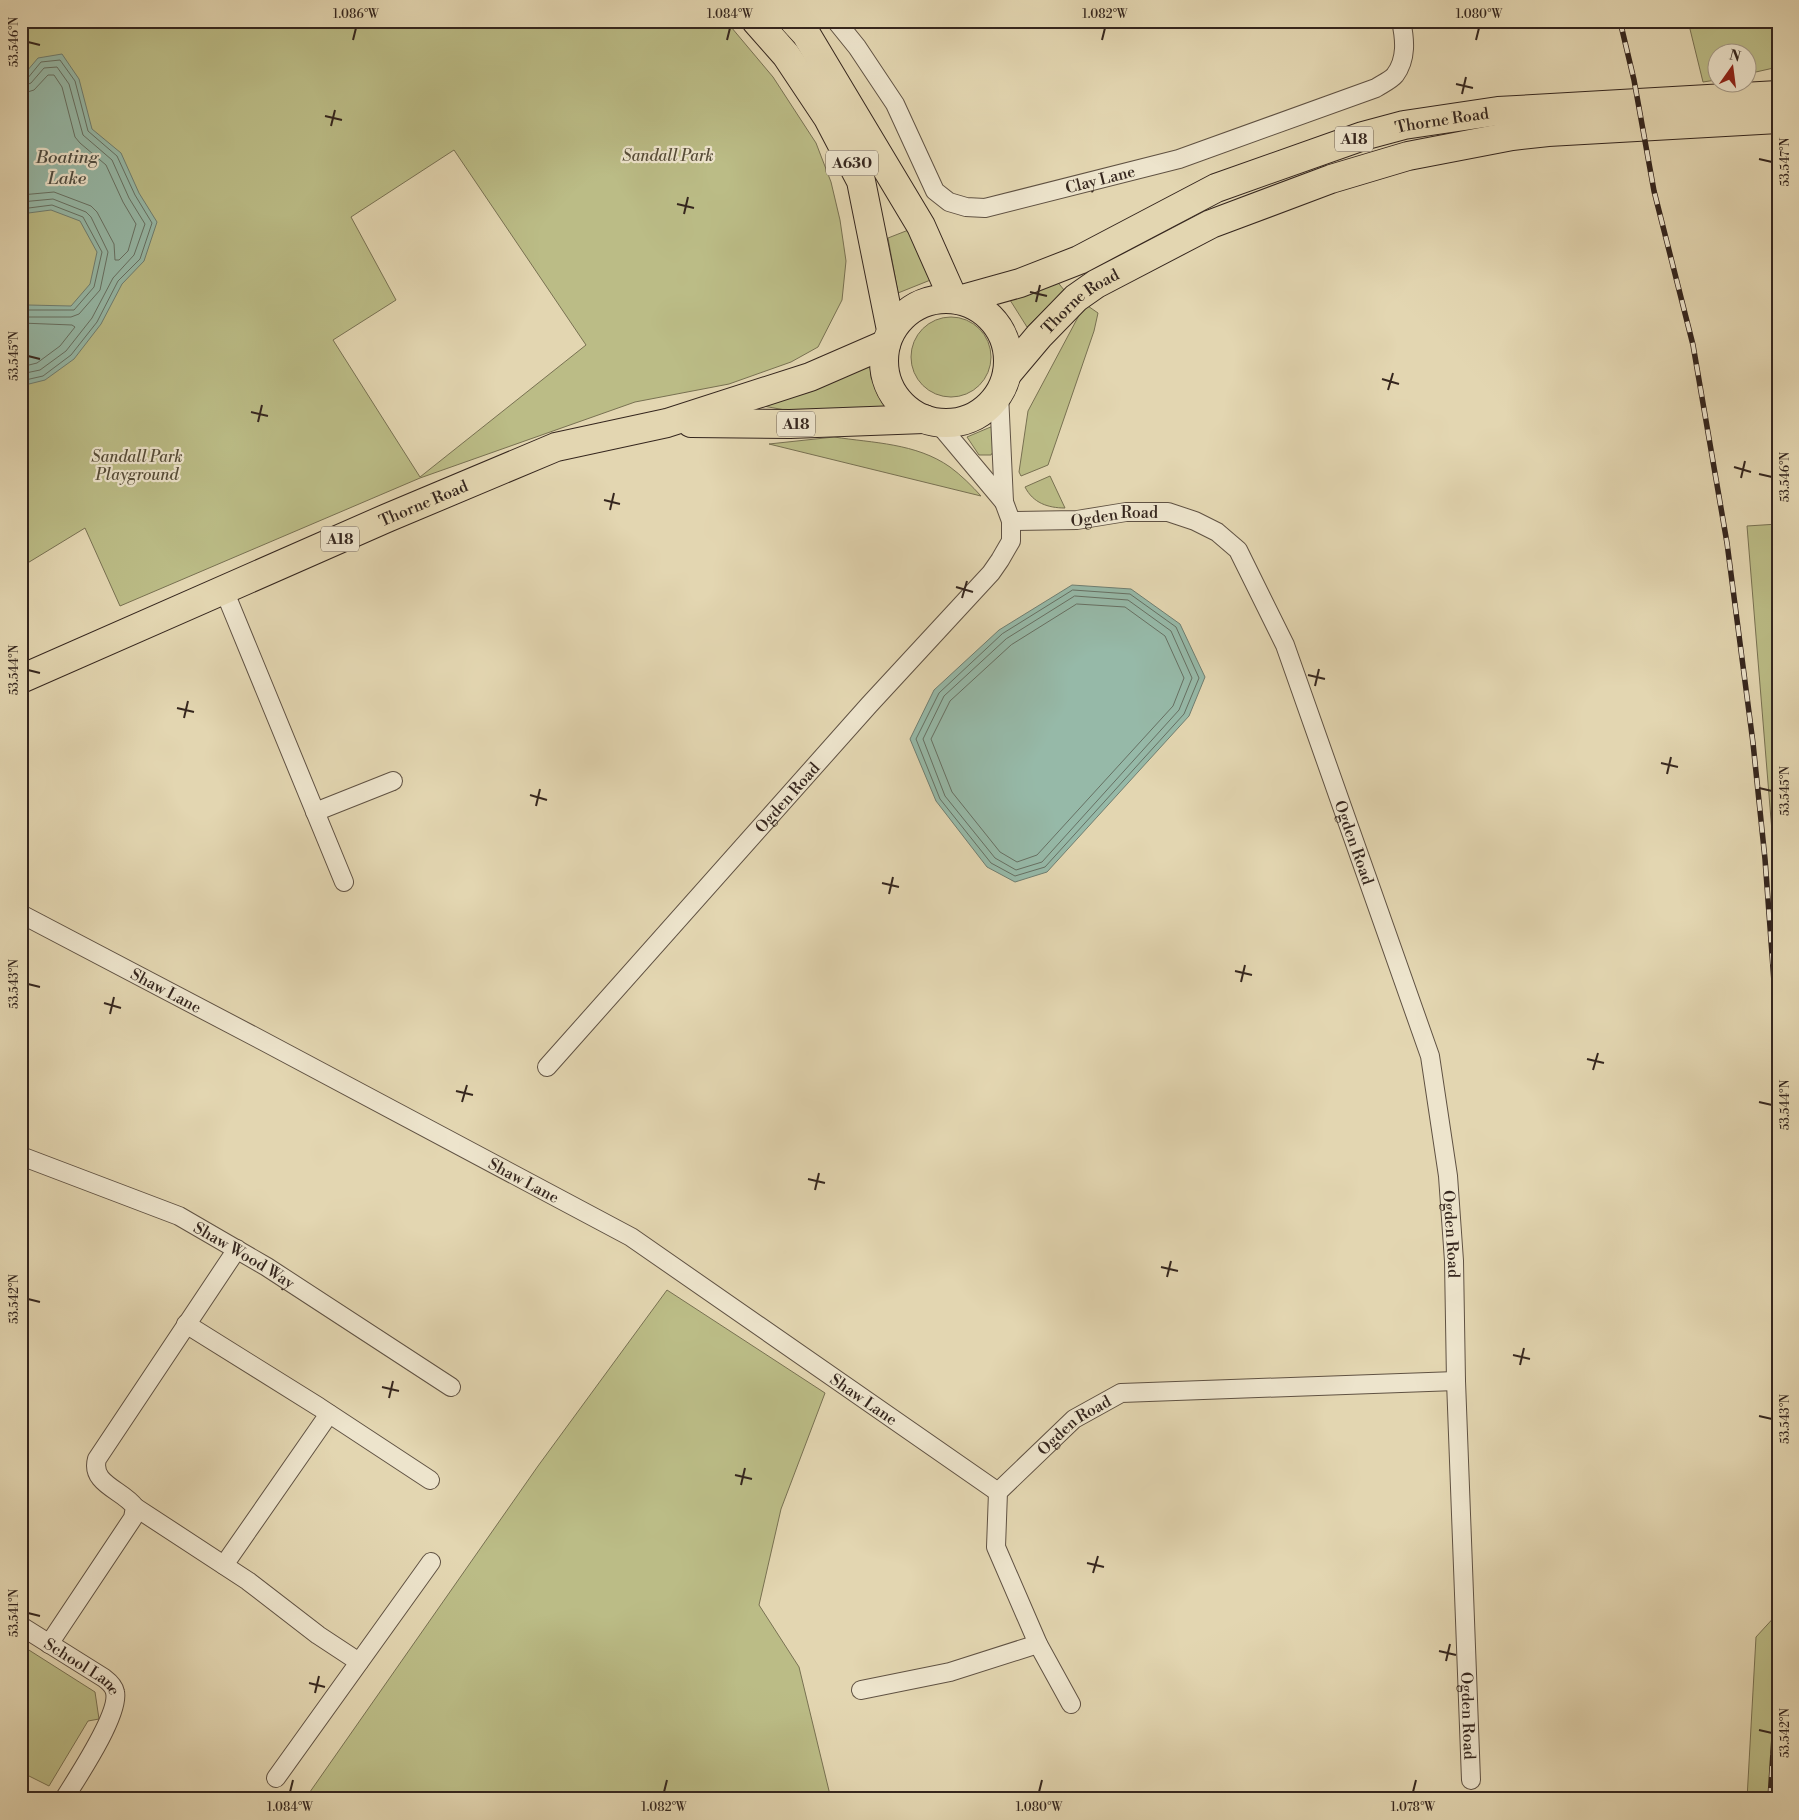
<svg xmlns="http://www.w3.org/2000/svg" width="1799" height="1820" viewBox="0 0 1799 1820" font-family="'Libre Bodoni',serif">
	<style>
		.green { fill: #bbbc86; stroke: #787152; fill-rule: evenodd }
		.water { fill: #96b9a8; stroke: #6f7e71 }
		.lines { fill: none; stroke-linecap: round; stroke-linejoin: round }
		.shore { stroke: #667063; stroke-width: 1 }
		.street-casing { stroke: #605243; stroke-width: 20 }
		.highway-casing { stroke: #35261e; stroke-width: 30 }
		.street { stroke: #ede4cc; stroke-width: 18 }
		.highway { stroke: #e3d6b1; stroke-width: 28 }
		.rail-casing { stroke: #35261e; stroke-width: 5.5 }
		.rail { stroke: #ede4cc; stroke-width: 4; stroke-dasharray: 11; stroke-linecap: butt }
		.ticks { fill: none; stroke: #35261e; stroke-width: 2 }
		.labels { text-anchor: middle; stroke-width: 4.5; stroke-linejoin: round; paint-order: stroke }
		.shield { fill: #ede4cc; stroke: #6c5f52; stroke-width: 1 }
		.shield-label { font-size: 15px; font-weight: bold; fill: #35261e }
		.street-label { font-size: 16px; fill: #35261e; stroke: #ede4cc }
		.park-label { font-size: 16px; font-style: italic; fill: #564c38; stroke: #ede4cc }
		.water-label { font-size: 18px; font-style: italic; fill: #4d4b40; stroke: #ede4cc }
		.neatline { fill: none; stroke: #35261e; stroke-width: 2 }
		.ticks-label { font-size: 12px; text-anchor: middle; fill: #35261e }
	</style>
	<rect width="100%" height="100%" fill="#e3d6b1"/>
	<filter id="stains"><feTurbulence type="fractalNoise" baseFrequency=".004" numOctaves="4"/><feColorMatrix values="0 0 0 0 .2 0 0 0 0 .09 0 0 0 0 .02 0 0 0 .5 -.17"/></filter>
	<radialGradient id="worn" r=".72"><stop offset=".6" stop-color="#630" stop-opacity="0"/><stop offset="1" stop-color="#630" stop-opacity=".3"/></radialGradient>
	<!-- green -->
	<path class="green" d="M21 21H726L773 77 816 143 831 182 840 220 846 261 842 300 818 347 791 362 729 384 635 402 420 478 120 606 85 528 21 567ZM454 150 586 345 420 477 333 340 396 300 351 217Z
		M1688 21H1778V67L1747 74 1746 52H1716V80L1703 82Z
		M911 229 933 279 898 293 888 238Z
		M1056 280 1064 290 1027 327 1010 300Z
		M1085 304 1098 313 1094 331 1048 465 1021 476 1019 472 1028 411Z
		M911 357a40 40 0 1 1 80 0a40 40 0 1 1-80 0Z
		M870 364 871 378 890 410 813 415 763 406 824 386Z
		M993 426 997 445 991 455H979L967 437Z
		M834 437C873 443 916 443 950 467 961 475 972 486 981 496L769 444Z
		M1050 476 1065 508C1048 508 1033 503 1025 487Z
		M1778 524V905L1747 526Z
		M667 1290 825 1393 781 1509 759 1605 799 1667 831 1799H305L538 1466Z
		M1778 1613V1799H1747L1756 1637Z
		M21 1645 95 1692 99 1719 88 1721 49 1786 21 1772Z"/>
	<!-- water -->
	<path class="water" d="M62 54 79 79 92 129 121 153 139 193 157 222 144 261 122 284 101 324 74 359 45 380 21 386V299L28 305 71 306 90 284 97 252 80 221 51 210 21 214V78L38 58Z
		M1072 585 1131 589 1180 624 1205 677 1189 716 1047 872 1015 882 987 867 936 801 910 739 934 690 999 630Z"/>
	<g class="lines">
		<!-- shore -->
		<path class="shore" d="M21 80 27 79 41 62 60 60 75 81 88 131 117 156 135 195 152 223 140 259 118 281 97 322 71 355 43 376 21 381
			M21 87 31 83 44 68 57 67 69 84 83 135 112 160 129 198 145 224 134 255 113 278 92 318 66 351 40 370 21 374
			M21 94 34 90 48 75H54L62 87 75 137 80 143 106 165 123 202 136 224 128 251 119 260H115L114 244 97 212 91 206 54 192 21 195
			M21 202 53 199 86 212 91 217 108 252 100 290 79 314 71 317H27L21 315
			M21 209 52 205 83 217 102 252 94 287 74 310H28L21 306
			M21 323 72 325 75 327 60 346 37 363 21 367
			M1073 590 1130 594 1176 627 1199 678 1184 714 1045 867 1015 876 991 863 940 799 916 739 939 693 1002 634Z
			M1075 596 1128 600 1171 631 1192 678 1179 710 1042 862 1016 870 995 858 945 796 923 739 944 696 1006 639Z
			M1077 604 1125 607 1165 636 1184 678 1173 706 1037 855 1017 862 1000 852 952 792 931 739 950 701 1011 645Z"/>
		<defs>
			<g id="street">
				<path id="s1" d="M836 21 857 47 895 104 935 191 949 202 966 207 985 208 1179 159 1376 88C1382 84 1391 80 1395 75 1407 59 1405 39 1401 21"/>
				<path id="s2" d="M999 394 1004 502 1011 521 1077 520 1126 512H1168L1195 521 1217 532 1238 550 1285 645 1430 1056 1448 1176 1454 1261 1456 1381 1471 1780"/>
				<path d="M937 422 1004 502"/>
				<path d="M224 590 344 882"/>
				<path d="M315 812 393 781"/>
				<path id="s3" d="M21 914 263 1041 631 1237 998 1492"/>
				<path id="s4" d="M547 1067 869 705 991 573 1000 560 1011 541V521"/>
				<path id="s5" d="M21 1156 179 1216 267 1267 451 1387"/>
				<path d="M186 1324 319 1407 430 1480"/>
				<path d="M135 1507 248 1581 318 1635 359 1662"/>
				<path d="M224 1565 329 1414"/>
				<path id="s6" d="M21 1626 104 1678C108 1681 114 1686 115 1692 120 1714 77 1778 64 1799"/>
				<path d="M49 1644 133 1518 135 1507C123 1490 90 1484 97 1459L237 1249"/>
				<path d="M861 1690 950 1672 1038 1644"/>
				<path id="s7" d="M1071 1704 1038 1644 996 1547 998 1492 1074 1419 1121 1393 1456 1381"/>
				<path d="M276 1778 431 1562"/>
			</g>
			<g id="highway">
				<path d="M756 21 786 55 828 118 861 181 891 330"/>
				<path d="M794 21 806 34 921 226 953 298"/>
				<circle cx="946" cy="361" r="62"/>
				<path id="s8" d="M959 300 1020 283 1079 260 1216 188 1363 136 1404 125 1498 111 1778 95"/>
				<path id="s9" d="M1007 374 1039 336 1076 298 1096 284 1211 224 1331 179 1408 156 1512 136 1548 132 1778 119"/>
				<path d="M691 423 790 424 924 419"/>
				<path id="s10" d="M21 679 387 518 556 447 667 423 810 377 886 344"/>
			</g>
		</defs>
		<!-- street casing -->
		<use href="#street" class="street-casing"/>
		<!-- highway casing -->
		<use href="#highway" class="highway-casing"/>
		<!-- street -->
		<use href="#street" class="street"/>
		<!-- highway -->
		<use href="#highway" class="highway"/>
		<defs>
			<path id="rail" d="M1620 21 1634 80 1654 191 1693 345 1727 543 1753 743 1765 859 1778 1036
				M1770 1799 1778 1675"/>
		</defs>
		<!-- rail casing -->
		<use href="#rail" class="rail-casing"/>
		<!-- rail -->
		<use href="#rail" class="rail"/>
	</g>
	<!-- ticks -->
	<path class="ticks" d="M353 40 356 28M727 40 730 28M1102 40 1105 28M1476 40 1479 28M28 42 40 45M1456 84 1473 88M1462 94 1466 77M325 116 342 120M331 126 335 110M1759 159 1772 162M677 204 694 208M684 214 688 197M1030 292 1047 296M1036 302 1040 285M28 356 40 359M1382 379 1399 384M1388 390 1393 373M251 412 268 416M258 422 262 405M1734 467 1751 472M1759 474 1772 477M1741 478 1745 461M604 500 620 504M610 510 614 493M956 587 973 592M962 598 967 581M28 670 40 673M1308 675 1325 679M1315 686 1319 669M177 708 194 712M184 718 188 701M1661 763 1678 767M1667 774 1671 757M1759 788 1772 791M530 795 547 800M536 806 540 789M882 883 899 887M889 894 893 877M1235 971 1252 975M1241 982 1245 965M28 984 40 987M104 1003 121 1008M110 1014 114 997M1587 1059 1604 1063M1593 1070 1598 1053M456 1091 473 1095M462 1102 467 1085M1759 1102 1772 1105M808 1179 825 1183M815 1190 819 1173M1161 1267 1178 1271M1167 1277 1171 1261M28 1299 40 1302M1513 1355 1530 1359M1520 1365 1524 1348M382 1387 399 1391M389 1398 393 1381M1759 1416 1772 1419M735 1475 752 1479M741 1485 745 1468M1087 1563 1104 1567M1093 1573 1098 1556M28 1613 40 1616M1439 1651 1456 1655M1446 1661 1450 1644M309 1683 325 1687M315 1693 319 1676M1759 1730 1772 1733M290 1792 293 1780M664 1792 667 1780M1039 1792 1042 1780M1413 1792 1416 1780"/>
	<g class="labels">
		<!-- shield labels -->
		<g class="shield">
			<rect x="1335" y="126.5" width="38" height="25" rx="4"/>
			<rect x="826" y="150.5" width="52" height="25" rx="4"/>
			<rect x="777" y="411.5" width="38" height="25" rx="4"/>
			<rect x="321" y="526.5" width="38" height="25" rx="4"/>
		</g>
		<g class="shield-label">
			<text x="1354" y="144">A18</text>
			<text x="852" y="168">A630</text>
			<text x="796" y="429">A18</text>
			<text x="340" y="544">A18</text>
		</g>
		<!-- street labels -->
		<g class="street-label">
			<text dy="6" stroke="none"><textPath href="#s8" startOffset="518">Thorne Road</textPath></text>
			<text dy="6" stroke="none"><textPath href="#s1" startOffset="371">Clay Lane</textPath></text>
			<text dy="6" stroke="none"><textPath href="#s9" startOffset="104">Thorne Road</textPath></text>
			<text dy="6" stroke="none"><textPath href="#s10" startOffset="439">Thorne Road</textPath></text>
			<text dy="6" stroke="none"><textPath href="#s2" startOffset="232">Ogden Road</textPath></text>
			<text dy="6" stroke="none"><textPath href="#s4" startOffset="361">Ogden Road</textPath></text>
			<text dy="6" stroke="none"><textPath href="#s2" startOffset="682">Ogden Road</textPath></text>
			<text dy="6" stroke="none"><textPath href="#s3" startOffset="164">Shaw Lane</textPath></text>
			<text dy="6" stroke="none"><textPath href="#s3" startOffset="569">Shaw Lane</textPath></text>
			<text dy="6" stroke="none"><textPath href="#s2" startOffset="1088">Ogden Road</textPath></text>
			<text dy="6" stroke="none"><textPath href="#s5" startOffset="245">Shaw Wood Way</textPath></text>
			<text dy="6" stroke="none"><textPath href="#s3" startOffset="974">Shaw Lane</textPath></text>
			<text dy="6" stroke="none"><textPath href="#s7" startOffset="331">Ogden Road</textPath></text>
			<text dy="6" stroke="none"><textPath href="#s6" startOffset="74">School Lane</textPath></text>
			<text dy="6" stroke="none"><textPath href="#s2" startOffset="1570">Ogden Road</textPath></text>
		</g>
		<!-- park labels -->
		<g class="park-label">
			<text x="668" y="161">Sandall Park</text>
			<text x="137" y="462">Sandall Park<tspan x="137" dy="18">Playground</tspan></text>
		</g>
		<!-- water labels -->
		<g class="water-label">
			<text x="67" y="163">Boating<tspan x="67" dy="21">Lake</tspan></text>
		</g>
	</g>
	<!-- margin -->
	<rect width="1799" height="1820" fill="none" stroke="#e3d6b1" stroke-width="55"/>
	<!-- north arrow -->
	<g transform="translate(1732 68) rotate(14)"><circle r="24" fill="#ede4cc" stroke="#a39886"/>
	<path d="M0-4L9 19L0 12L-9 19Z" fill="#8f2418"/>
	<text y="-8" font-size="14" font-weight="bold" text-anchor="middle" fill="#35261e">N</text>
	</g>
	<rect x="28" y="28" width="1744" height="1764" class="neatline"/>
	<g class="ticks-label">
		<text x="356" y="18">1.086°W</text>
		<text x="730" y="18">1.084°W</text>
		<text x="1105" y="18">1.082°W</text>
		<text x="1479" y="18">1.080°W</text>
		<text transform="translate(14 42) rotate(-90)" y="4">53.546°N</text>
		<text transform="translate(1785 162) rotate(-90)" y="4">53.547°N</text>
		<text transform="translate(14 356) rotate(-90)" y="4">53.545°N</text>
		<text transform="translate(1785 477) rotate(-90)" y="4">53.546°N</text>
		<text transform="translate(14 670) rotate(-90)" y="4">53.544°N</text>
		<text transform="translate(1785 791) rotate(-90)" y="4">53.545°N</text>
		<text transform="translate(14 984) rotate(-90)" y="4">53.543°N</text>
		<text transform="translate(1785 1105) rotate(-90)" y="4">53.544°N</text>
		<text transform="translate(14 1299) rotate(-90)" y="4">53.542°N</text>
		<text transform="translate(1785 1419) rotate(-90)" y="4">53.543°N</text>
		<text transform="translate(14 1613) rotate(-90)" y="4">53.541°N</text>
		<text transform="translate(1785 1733) rotate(-90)" y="4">53.542°N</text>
		<text x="290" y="1811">1.084°W</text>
		<text x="664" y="1811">1.082°W</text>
		<text x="1039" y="1811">1.080°W</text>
		<text x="1413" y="1811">1.078°W</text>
	</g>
	<rect width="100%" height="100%" filter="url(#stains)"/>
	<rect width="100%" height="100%" fill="url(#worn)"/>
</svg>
